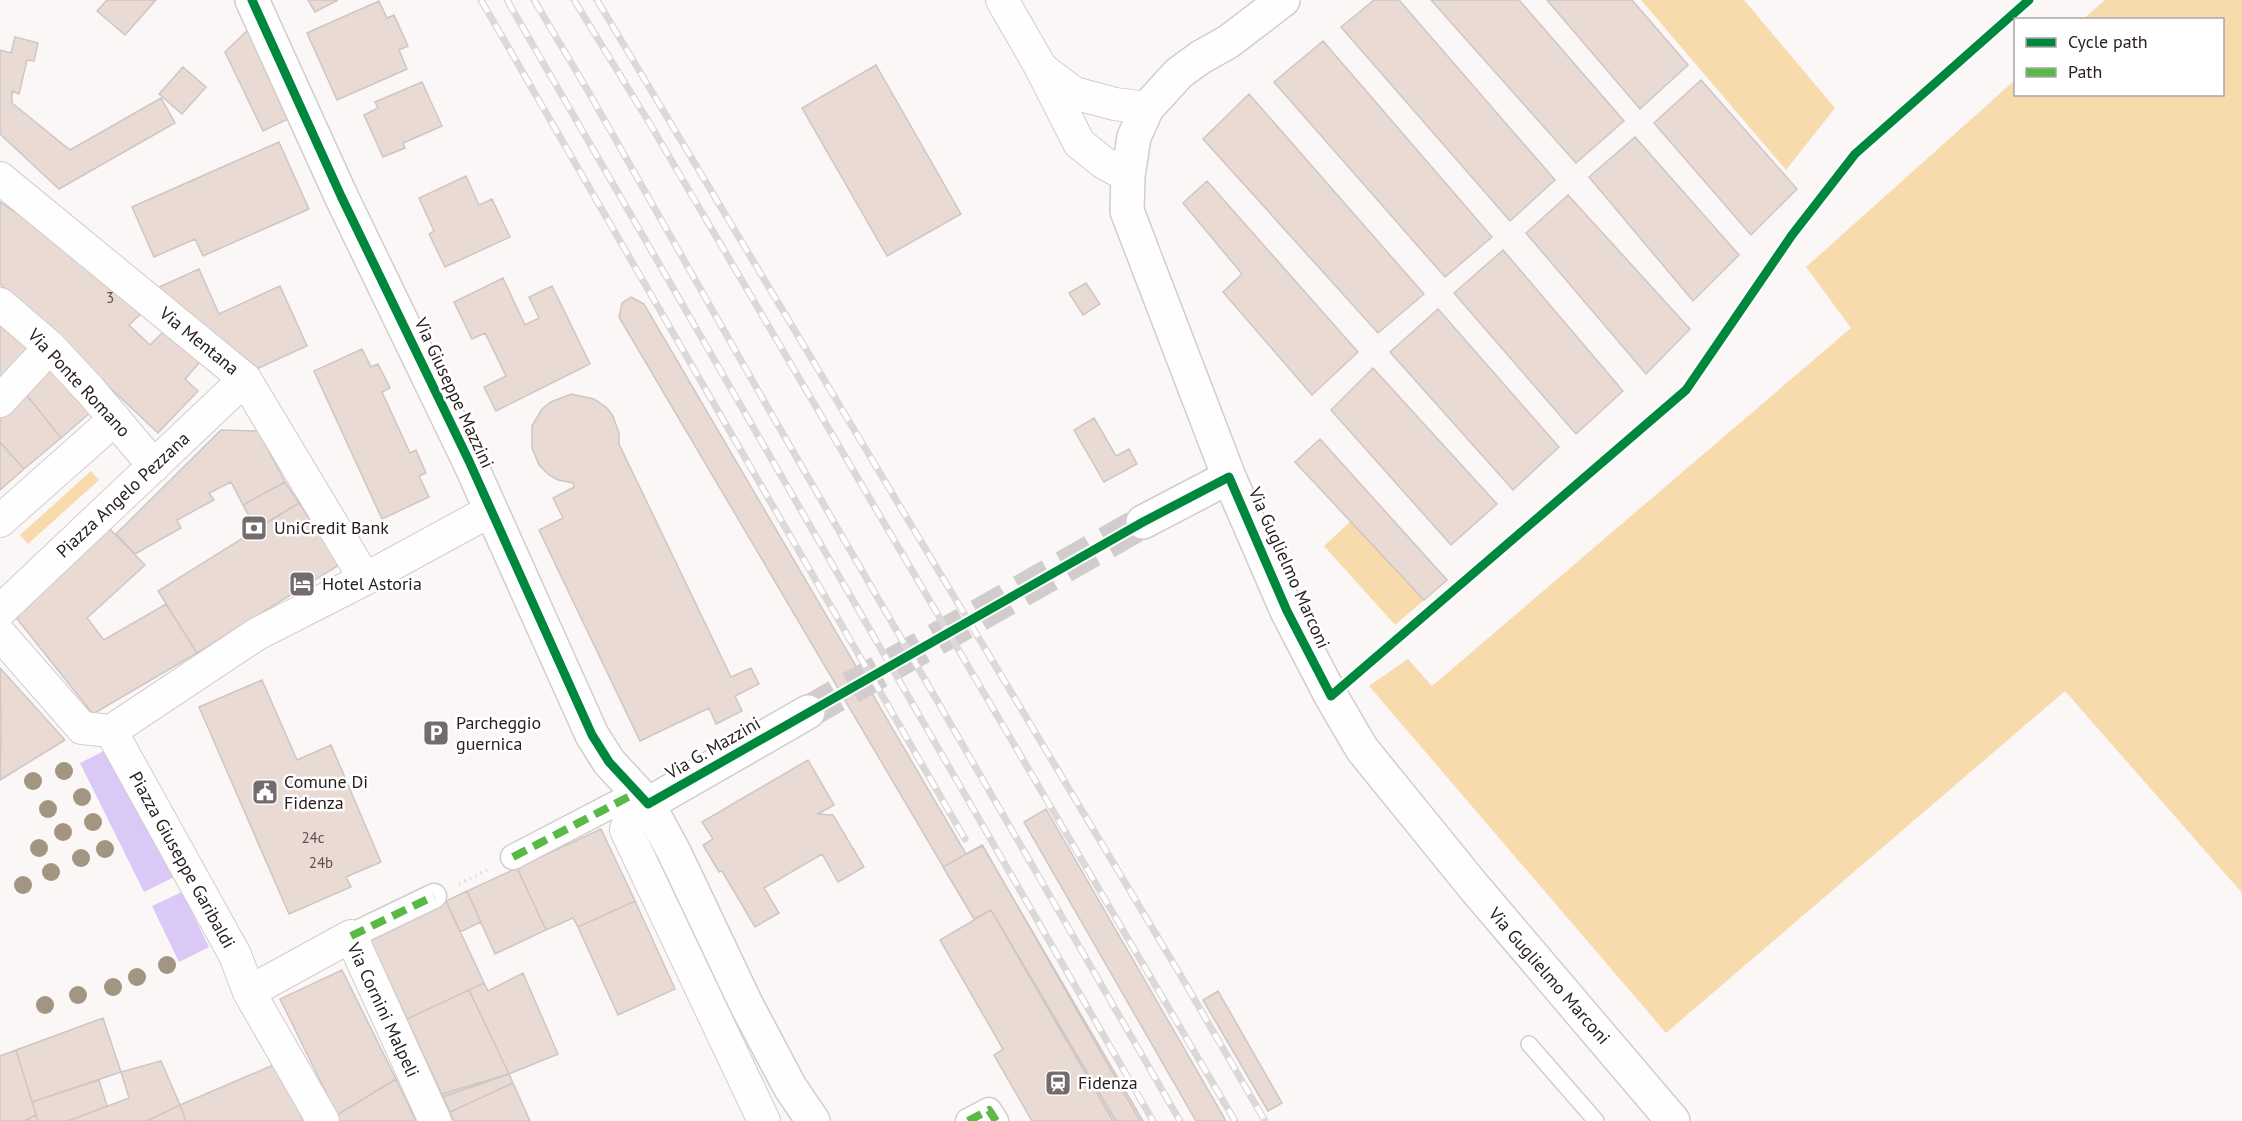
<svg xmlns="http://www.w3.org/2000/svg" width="2242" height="1121" viewBox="0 0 2242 1121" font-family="'PT Sans',sans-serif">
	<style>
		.green { fill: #f8dbad }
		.water { fill: #dac9f7 }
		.building { fill: #eadad4; stroke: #cdc6c4; stroke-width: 1.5 }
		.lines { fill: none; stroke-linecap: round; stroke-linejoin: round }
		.tertiary-tunnel { stroke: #d2cccc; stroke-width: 33; stroke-dasharray: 33 16; stroke-linecap: butt }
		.service-casing { stroke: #d3cccd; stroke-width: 18 }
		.pedestrian-casing { stroke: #d3cccd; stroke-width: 27 }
		.minor-casing { stroke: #d3cccd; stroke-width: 34 }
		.tertiary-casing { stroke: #d3cccd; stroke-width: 36 }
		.path { stroke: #dfdddd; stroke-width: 4; stroke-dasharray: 1.5 4.5; stroke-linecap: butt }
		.service { stroke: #fffefe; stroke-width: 15 }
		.pedestrian { stroke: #fffefe; stroke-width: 24 }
		.minor { stroke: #fffefe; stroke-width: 32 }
		.tertiary { stroke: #fffefe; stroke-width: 33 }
		.rail-casing { stroke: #dad8d8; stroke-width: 7 }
		.rail { stroke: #fff; stroke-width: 4.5; stroke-dasharray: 14; stroke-linecap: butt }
		.quiet { stroke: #58b947; stroke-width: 8; stroke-dasharray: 15 8; stroke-linecap: butt }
		.cycleway-casing { stroke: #fff; stroke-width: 13 }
		.cycleway { stroke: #00873e; stroke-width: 9 }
		.tree { fill: #a29581 }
		.labels { text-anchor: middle; stroke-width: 5; stroke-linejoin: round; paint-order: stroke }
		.number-label { font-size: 15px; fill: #5a4e4e }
		.street-label { font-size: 18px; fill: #2a2021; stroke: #fff }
		.poi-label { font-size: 18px; fill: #2a2021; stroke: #fff; text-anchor: start }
	</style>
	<rect width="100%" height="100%" fill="#fcf7f7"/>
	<!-- green -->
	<path class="green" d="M1641 0H1744L1835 108 1786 170Z
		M2105 0H2242V893L2065 691 1666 1033 1369 686 1408 659 1432 686 1851 328 1806 267 2015 80 2016 94H2222V20L2083 19Z
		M91 471 99 480 28 544 20 535Z
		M1352 520 1424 600 1395 625 1324 546Z"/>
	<!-- water -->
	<path class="water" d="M110 748 174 877 144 892 80 763Z
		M182 892 209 947 179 962 152 906Z"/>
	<!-- building -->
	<path class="building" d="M107 0H156L125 35 97 11Z
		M308 0H338L315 12Z
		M1374 0H1399L1555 180 1510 221 1341 27Z
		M1431 0H1519L1624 121 1576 163Z
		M1547 0H1632L1688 65 1640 109Z
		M379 1 387 18 394 15 408 46 399 50 407 69 337 100 307 33Z
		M248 30 290 118 263 131 225 52Z
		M15 37 38 43 34 61 27 60 19 94 12 91V103L70 150 161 98 175 123 59 189 0 134V50L11 53Z
		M1323 41 1492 237 1445 277 1274 82Z
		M876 65 961 214 887 256 802 108Z
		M183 67 206 87 182 114 159 94Z
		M1701 80 1797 189 1751 235 1654 123Z
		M422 82 442 126 403 143 405 148 383 157 364 115 378 108 375 102Z
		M1249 94 1424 294 1378 333 1203 139Z
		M1635 137 1739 255 1693 301 1589 177Z
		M279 142 309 209 203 256 195 239 154 257 132 207Z
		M466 176 479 205 492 199 510 237 445 267 429 234 434 231 419 198Z
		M1207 181 1358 352 1312 395 1223 292 1242 274 1183 203Z
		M1568 195 1690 329 1646 374 1526 233Z
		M0 202 44 231 145 310 129 325 150 345 165 330 200 362 185 379 198 391 158 433 0 284Z
		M1503 250 1623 391 1576 434 1454 293Z
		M199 269 219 314 280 286 307 346 250 372 155 289Z
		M503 278 525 325 539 318 529 297 552 286 590 364 496 411 484 387 506 376 485 333 472 339 454 302Z
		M1086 283 1100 304 1083 315 1069 293Z
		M631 297 644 304 966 854 983 846 1140 1121H1116L991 910 974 919 619 317 622 303Z
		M1438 309 1559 447 1513 490 1390 352Z
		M0 316 33 341 0 380Z
		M362 349 371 367 378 364 390 388 382 392 410 453 416 450 426 473 419 476 429 497 382 519 314 371Z
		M54 362 98 406 61 438 25 393Z
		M1373 368 1497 504 1451 545 1331 410Z
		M25 393 61 438 24 469 0 442V418Z
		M571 394 594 399 607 408 613 416 619 433V444L731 677 751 668 759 684 735 696 742 711 716 724 709 708 640 741 539 530 563 518 553 498 574 487 573 483 558 480 549 475 539 465 532 448V426L542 409 551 402Z
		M1094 418 1116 456 1129 449 1137 464 1104 482 1074 430Z
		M221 430 258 431 285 482 243 505 231 482 209 493 214 500 177 520 181 528 135 554 116 534Z
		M1320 439 1447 580 1424 600 1295 462Z
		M0 442 24 469 0 490Z
		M285 482 299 503 256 529 243 505Z
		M299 503 339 565 197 653 158 591Z
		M106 525 145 565 87 618 104 640 166 604 197 653 93 714 10 610Z
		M0 668 65 740 0 780 1 728Z
		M262 680 297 760 331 745 381 862 346 877 351 887 289 914 199 707Z
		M808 760 834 805 818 814 833 815 864 867 838 882 822 854 764 888 779 913 755 927 722 871 719 872 703 845 713 839 702 822Z
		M1046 809 1226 1121H1196L1024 822Z
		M601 829 635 901 578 927 573 918 546 930 517 868Z
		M982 845 1143 1121H1113L991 910 974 919 943 867Z
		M517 868 546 930 495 954 467 891Z
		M467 891 481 922 460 932 446 901Z
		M446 901 484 983 407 1019 369 937Z
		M635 901 675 989 618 1015 578 927Z
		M991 910 1113 1121H1032L994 1055 1003 1049 940 940Z
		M342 970 396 1079 337 1115 280 999Z
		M523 973 558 1054 509 1074 469 990 484 983 488 991Z
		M469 990 509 1074 443 1097 407 1019Z
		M1218 991 1282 1103 1268 1111 1203 1000Z
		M103 1018 121 1072 32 1102 16 1050Z
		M16 1050 36 1115 24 1121H0V1056Z
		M161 1061 180 1105 147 1121H68L129 1098 121 1072Z
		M278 1063 303 1121H186L180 1105Z
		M509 1074 513 1083 450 1112 442 1094Z
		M509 1074 513 1083 450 1112 443 1097Z
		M396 1079 416 1121H340L337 1115Z
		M99 1080 107 1106 68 1121H38L32 1102Z
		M513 1083 530 1121H454L450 1112Z
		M180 1105 186 1121H147Z
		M36 1115 38 1121H24Z"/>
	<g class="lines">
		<!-- tertiary-tunnel -->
		<path class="tertiary-tunnel" d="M808 712 1143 522"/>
		<defs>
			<path id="service" d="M1529 1044 1596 1121"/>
			<path id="pedestrian" d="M513 857 636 793
				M351 936 434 896
				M968 1121 989 1110 996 1121"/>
			<path id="minor" d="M1002 0 1040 66 1079 143 1104 163 1128 176
				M1045 71 1074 93 1115 104 1147 108
				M0 178 245 379 365 579
				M0 304 50 347 90 390 154 466
				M0 401 50 347
				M0 521 115 419
				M0 611 245 379
				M0 634 82 728 111 731
				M111 731 235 955 249 992 323 1121
				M111 731 257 634 365 579 490 511
				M636 793 626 830 764 1121
				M249 992 351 936 435 1121"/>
			<path id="tertiary" d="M252 0 341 196 469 461 592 735 609 762 648 804 674 852 747 1006 790 1087 813 1121
				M1283 0 1228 42 1201 57 1179 73 1147 108 1134 137 1128 176 1127 211 1229 477 1287 611 1331 696 1362 749 1474 887 1673 1121
				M1143 522 1229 477
				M648 804 808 712"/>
		</defs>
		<!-- service casing -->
		<use href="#service" class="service-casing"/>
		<!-- pedestrian casing -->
		<use href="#pedestrian" class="pedestrian-casing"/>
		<!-- minor casing -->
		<use href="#minor" class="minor-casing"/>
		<!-- tertiary casing -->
		<use href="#tertiary" class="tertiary-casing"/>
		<!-- path -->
		<path class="path" d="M459 884 487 870"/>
		<!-- service -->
		<use href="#service" class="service"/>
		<!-- pedestrian -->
		<use href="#pedestrian" class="pedestrian"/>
		<!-- minor -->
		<use href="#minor" class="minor"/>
		<!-- tertiary -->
		<use href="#tertiary" class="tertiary"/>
		<defs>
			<path id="rail" d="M481 0 965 839
				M507 0 1153 1121
				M534 0 588 91 768 408 1180 1121
				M574 0 650 124 1235 1121
				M597 0 1181 976 1265 1121"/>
		</defs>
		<!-- rail casing -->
		<use href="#rail" class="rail-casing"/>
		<!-- rail -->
		<use href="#rail" class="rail"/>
		<!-- quiet -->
		<path class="quiet" d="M513 857 636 793
			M351 936 434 896
			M968 1121 989 1110 996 1121"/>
		<defs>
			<path id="cycleway" d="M252 0 341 196 469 461 592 735 609 762 648 804 1143 522 1229 477 1287 611 1331 696 1686 390 1792 235 1855 154 2029 0"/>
		</defs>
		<!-- cycleway casing -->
		<use href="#cycleway" class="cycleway-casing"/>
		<!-- cycleway -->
		<use href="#cycleway" class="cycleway"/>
	</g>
	<!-- trees -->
	<g class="tree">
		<circle cx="64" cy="771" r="9"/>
		<circle cx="33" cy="781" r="9"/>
		<circle cx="82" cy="797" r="9"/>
		<circle cx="48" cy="809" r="9"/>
		<circle cx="93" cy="822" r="9"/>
		<circle cx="63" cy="832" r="9"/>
		<circle cx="39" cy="848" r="9"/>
		<circle cx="105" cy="849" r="9"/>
		<circle cx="81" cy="858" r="9"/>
		<circle cx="51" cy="872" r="9"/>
		<circle cx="23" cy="885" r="9"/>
		<circle cx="167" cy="965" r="9"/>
		<circle cx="137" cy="977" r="9"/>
		<circle cx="113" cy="987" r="9"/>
		<circle cx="78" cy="995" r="9"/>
		<circle cx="45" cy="1005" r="9"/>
	</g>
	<!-- icons -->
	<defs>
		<symbol id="bank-square" viewBox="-11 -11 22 22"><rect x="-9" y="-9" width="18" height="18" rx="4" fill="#746b6c" stroke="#fff"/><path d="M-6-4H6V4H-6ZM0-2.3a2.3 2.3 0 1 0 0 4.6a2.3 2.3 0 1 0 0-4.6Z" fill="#fff"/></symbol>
		<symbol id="hotel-square" viewBox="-11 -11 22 22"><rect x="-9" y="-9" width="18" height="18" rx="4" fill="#746b6c" stroke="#fff"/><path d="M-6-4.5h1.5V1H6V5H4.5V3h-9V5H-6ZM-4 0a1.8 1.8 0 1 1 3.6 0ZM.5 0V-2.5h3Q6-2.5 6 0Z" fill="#fff"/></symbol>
		<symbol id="parking-square" viewBox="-11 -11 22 22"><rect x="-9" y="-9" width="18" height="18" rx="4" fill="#746b6c" stroke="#fff"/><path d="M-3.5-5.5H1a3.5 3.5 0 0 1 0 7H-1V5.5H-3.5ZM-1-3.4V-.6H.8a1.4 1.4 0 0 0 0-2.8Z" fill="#fff"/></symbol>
		<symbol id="civic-square" viewBox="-11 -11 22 22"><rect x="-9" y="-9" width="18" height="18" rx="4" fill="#746b6c" stroke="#fff"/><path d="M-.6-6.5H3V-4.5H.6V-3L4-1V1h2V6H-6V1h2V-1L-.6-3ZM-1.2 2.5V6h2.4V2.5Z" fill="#fff"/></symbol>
		<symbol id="station-square" viewBox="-11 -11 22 22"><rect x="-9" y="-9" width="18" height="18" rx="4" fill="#746b6c" stroke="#fff"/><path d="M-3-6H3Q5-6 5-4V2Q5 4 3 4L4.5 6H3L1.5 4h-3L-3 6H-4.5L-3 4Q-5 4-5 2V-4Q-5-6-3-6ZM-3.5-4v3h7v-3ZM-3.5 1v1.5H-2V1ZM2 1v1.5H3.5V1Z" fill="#fff"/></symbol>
	</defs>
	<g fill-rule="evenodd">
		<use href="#bank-square" x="239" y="513" width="30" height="30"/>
		<use href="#hotel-square" x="287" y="569" width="30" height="30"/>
		<use href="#parking-square" x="421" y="718" width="30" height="30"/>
		<use href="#civic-square" x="250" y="777" width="30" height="30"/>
		<use href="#station-square" x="1043" y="1068" width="30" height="30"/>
	</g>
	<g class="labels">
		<!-- number labels -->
		<g class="number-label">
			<text x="110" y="303">3</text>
			<text x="313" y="843">24c</text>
			<text x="321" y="868">24b</text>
		</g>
		<!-- street labels -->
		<g class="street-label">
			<text transform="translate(199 341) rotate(39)" y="6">Via Mentana</text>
			<text transform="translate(79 383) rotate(47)" y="6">Via Ponte Romano</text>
			<text transform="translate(454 393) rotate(65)" y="6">Via Giuseppe Mazzini</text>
			<text transform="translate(123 495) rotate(-43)" y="6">Piazza Angelo Pezzana</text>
			<text transform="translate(1289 568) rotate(66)" y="6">Via Guglielmo Marconi</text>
			<text transform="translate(713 748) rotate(-30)" y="6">Via G. Mazzini</text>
			<text transform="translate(182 860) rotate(61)" y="6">Piazza Giuseppe Garibaldi</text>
			<text transform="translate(1549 976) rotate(49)" y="6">Via Guglielmo Marconi</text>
			<text transform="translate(383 1010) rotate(65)" y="6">Via Cornini Malpeli</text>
		</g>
		<!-- poi labels -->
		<g class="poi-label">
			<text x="274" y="534">UniCredit Bank</text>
			<text x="322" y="590">Hotel Astoria</text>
			<text x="456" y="729">Parcheggio<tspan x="456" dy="21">guernica</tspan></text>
			<text x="284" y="788">Comune Di<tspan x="284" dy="21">Fidenza</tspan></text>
			<text x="1078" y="1089">Fidenza</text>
		</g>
	</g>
	<!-- legend -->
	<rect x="2014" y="18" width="210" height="78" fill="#ffffff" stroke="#aaa6a6" stroke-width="1.5"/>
	<rect x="2026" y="38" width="30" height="9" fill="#00873e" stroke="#aaa6a6" stroke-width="1.5"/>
	<text x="2068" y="48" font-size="18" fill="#2a2021">Cycle path</text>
	<rect x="2026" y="68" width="30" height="9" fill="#58b947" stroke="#aaa6a6" stroke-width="1.5"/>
	<text x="2068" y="78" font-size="18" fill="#2a2021">Path</text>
</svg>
